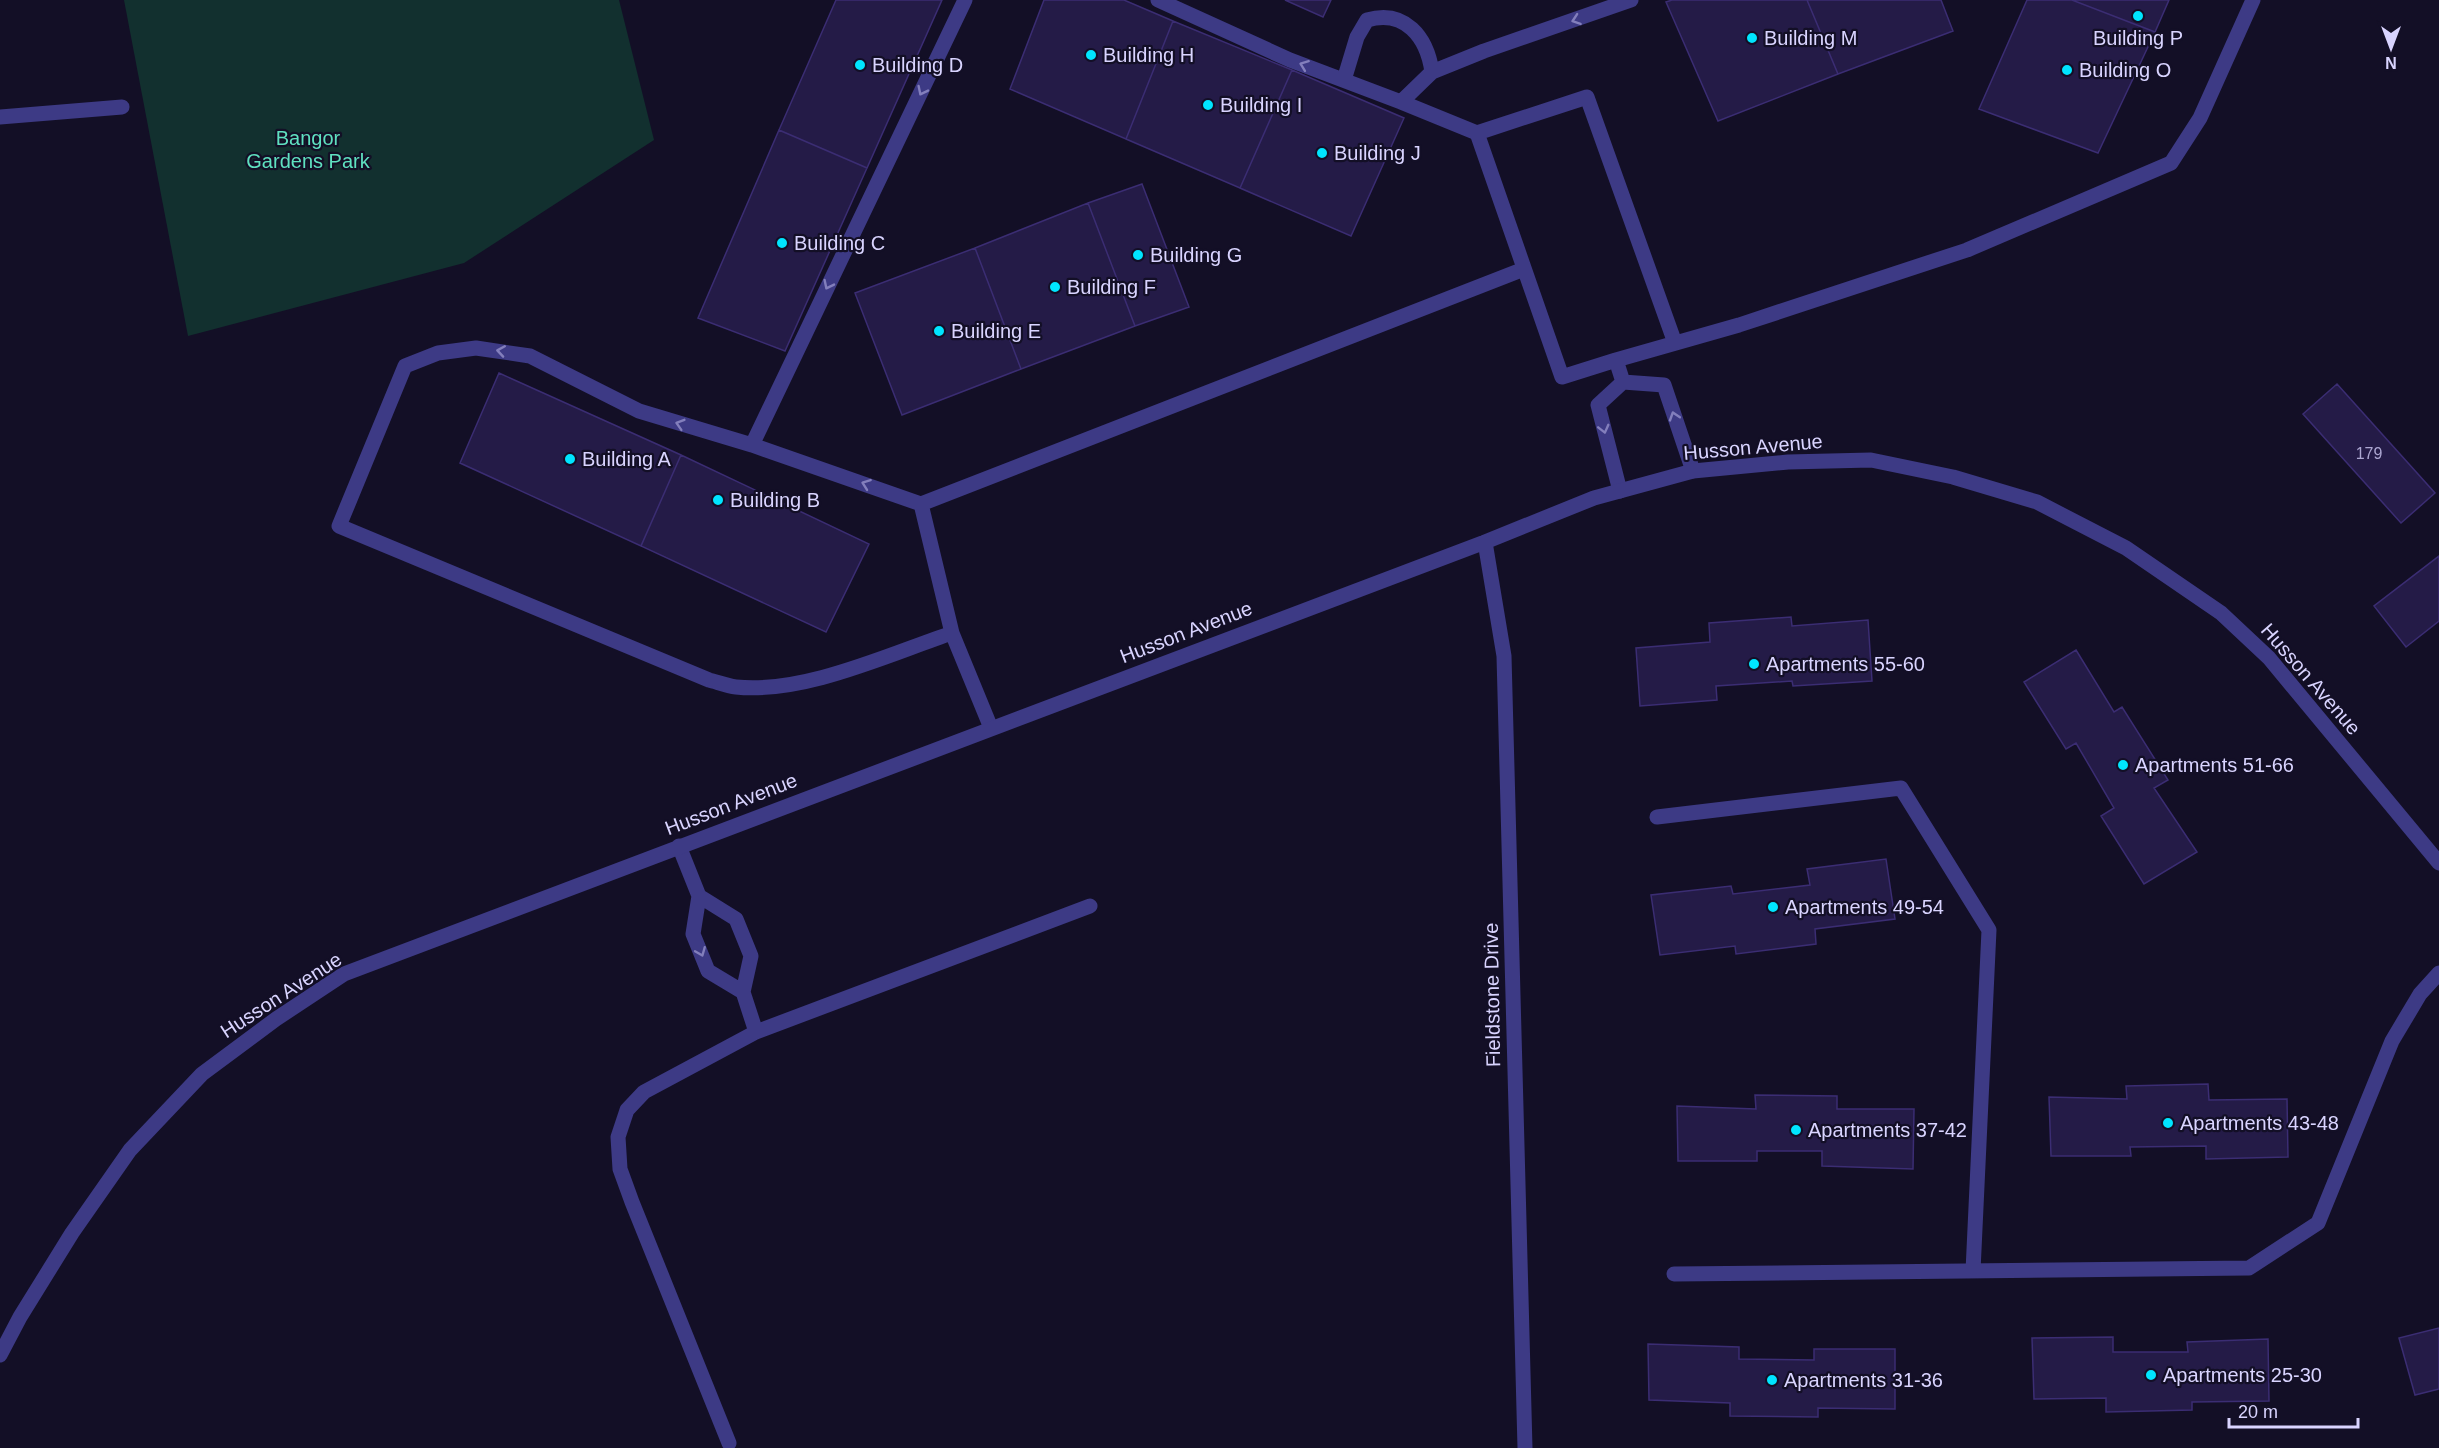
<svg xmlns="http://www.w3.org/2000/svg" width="2439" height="1448" viewBox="0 0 2439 1448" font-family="Helvetica,sans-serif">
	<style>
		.green { fill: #12302f }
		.building { fill: #241b47; stroke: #3b2d73; stroke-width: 1.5 }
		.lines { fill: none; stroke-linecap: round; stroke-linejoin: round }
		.service { stroke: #3d3a85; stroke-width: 15 }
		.minor { stroke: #3d3a85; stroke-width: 15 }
		.oneway { stroke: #837fbc }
		.poi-dot { fill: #00e5ff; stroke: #130f26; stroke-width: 2 }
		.labels { text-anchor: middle; stroke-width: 4.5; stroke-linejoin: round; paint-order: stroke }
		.number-label { font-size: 16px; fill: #aca6d1 }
		.poi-label { font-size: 20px; fill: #d9d4ff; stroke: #130f26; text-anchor: start }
		.park-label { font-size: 20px; fill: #5fe0c0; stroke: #130f26 }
		.street-label { font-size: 20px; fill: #d9d4ff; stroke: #130f26 }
	</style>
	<rect width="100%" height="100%" fill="#130f26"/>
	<!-- green -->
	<path class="green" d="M124 0H619L654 140 464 263 188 336Z"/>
	<!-- building -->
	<path class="building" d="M836 0H942L867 168 779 130Z
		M1044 0H1124L1173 21 1126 139 1010 89Z
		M1285 0H1331L1323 17Z
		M1672 0H1807L1838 74 1718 121 1666 2Z
		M1807 0H1941L1953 31 1838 74Z
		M2027 0H2072L2155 32 2098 153 1979 109Z
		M2072 0H2169L2155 32Z
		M1173 21 1292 70 1240 188 1126 139Z
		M1292 70 1404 118 1351 236 1240 188Z
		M779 130 867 168 785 351 698 318Z
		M1142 184 1189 307 1135 326 1088 203Z
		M1088 203 1135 326 1021 369 975 248Z
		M975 248 1021 369 902 415 855 293Z
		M499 373 681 455 641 546 460 463Z
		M2337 384 2435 493 2401 523 2303 414Z
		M681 455 869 544 826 632 641 546Z
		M2439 556V621L2406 647 2374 606Z
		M1791 617 1792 626 1868 620 1872 681 1793 686 1792 681 1716 686 1717 700 1640 706 1636 648 1710 642 1709 623Z
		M2076 650 2114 712 2122 707 2168 780 2154 788 2197 852 2144 884 2101 816 2114 808 2076 743 2066 749 2024 682Z
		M1886 859 1895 919 1815 929 1816 944 1736 954 1735 946 1660 955 1651 895 1731 886 1733 894 1810 885 1807 869Z
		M2208 1084 2209 1100 2287 1099 2288 1157 2206 1159V1146L2130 1147 2131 1156H2051L2049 1097 2127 1099 2126 1086Z
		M1755 1095 1837 1096V1109H1914L1913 1169 1822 1166V1151H1757V1161H1678L1677 1106 1756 1109Z
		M2439 1328V1389L2415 1395 2399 1338Z
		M2113 1337V1352H2188L2187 1342 2268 1339 2269 1401 2192 1402V1410L2106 1412V1398L2034 1399 2032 1338Z
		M1648 1344 1739 1347V1359L1814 1360V1349H1895V1409L1818 1408V1417L1730 1416V1403L1649 1400Z"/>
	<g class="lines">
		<!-- service -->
		<path class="service" d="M1158 0 1290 60 1401 102 1432 72 1484 51 1631 0
			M1344 80 1357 37 1367 20C1405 9 1427 37 1432 72
			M1401 102 1477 133
			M1616 360 1562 377 1477 133 1587 97 1675 343
			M1623 382 1616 360 1739 325 1967 250 2171 163 2200 118 2253 0
			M752 445 965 0
			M1620 491 1598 405 1623 382 1664 385 1693 471
			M921 504 752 445 639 411 530 356 476 348 438 353 405 366 339 526 709 680C717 682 727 686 736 687 804 694 887 655 952 633
			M991 728 952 633 921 504 1524 269
			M1657 817 1901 788 1989 930 1973 1271
			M679 846 699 896 693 934 708 971 743 992 751 956 736 919 699 896
			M743 992 756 1032 1090 906
			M1674 1274 2249 1268 2318 1223 2392 1041 2420 994 2439 973
			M729 1443 632 1202 620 1169 618 1137 627 1110 644 1092 756 1032"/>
		<!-- minor -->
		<path class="minor" d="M0 117 122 107
			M1485 542 1504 656 1525 1448
			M0 1355 20 1317 72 1233 130 1150 202 1074 276 1019 344 974 1485 542 1594 498 1693 471 1788 462 1871 460 1953 477 2037 502 2126 548 2221 613 2269 658 2439 863"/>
	</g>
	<!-- one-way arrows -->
	<defs><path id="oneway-chevron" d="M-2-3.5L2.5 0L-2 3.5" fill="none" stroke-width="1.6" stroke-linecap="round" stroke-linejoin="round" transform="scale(1.5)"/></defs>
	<g class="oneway">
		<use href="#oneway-chevron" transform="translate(1576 20) rotate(161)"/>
		<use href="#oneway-chevron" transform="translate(1304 65) rotate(-159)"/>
		<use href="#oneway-chevron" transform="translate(922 91) rotate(116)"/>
		<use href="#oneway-chevron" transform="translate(828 285) rotate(116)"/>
		<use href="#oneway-chevron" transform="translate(501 351) rotate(-171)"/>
		<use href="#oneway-chevron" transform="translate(1674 416) rotate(-108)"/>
		<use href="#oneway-chevron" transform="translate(680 424) rotate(-163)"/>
		<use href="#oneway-chevron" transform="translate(1604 429) rotate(76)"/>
		<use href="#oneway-chevron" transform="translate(866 484) rotate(-160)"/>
		<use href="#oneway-chevron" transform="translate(701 952) rotate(68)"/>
	</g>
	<!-- markers -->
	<g class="poi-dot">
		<circle cx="2138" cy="16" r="6"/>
		<circle cx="1752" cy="38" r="6"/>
		<circle cx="1091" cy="55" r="6"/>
		<circle cx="860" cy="65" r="6"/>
		<circle cx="2067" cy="70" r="6"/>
		<circle cx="1208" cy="105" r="6"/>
		<circle cx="1322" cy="153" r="6"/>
		<circle cx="782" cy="243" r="6"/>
		<circle cx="1138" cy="255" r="6"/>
		<circle cx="1055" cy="287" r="6"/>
		<circle cx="939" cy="331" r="6"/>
		<circle cx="570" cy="459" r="6"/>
		<circle cx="718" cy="500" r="6"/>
		<circle cx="1754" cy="664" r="6"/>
		<circle cx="2123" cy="765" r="6"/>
		<circle cx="1773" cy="907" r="6"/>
		<circle cx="2168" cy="1123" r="6"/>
		<circle cx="1796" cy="1130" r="6"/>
		<circle cx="2151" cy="1375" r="6"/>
		<circle cx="1772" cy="1380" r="6"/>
	</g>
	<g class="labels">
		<!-- number labels -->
		<g class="number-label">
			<text x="2369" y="459">179</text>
		</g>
		<!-- poi labels -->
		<g class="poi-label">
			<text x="1764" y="45">Building M</text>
			<text x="2138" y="45" text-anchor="middle">Building P</text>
			<text x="1103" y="62">Building H</text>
			<text x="872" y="72">Building D</text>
			<text x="2079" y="77">Building O</text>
			<text x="1220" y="112">Building I</text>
			<text x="1334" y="160">Building J</text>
			<text x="794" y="250">Building C</text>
			<text x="1150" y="262">Building G</text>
			<text x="1067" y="294">Building F</text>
			<text x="951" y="338">Building E</text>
			<text x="582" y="466">Building A</text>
			<text x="730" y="507">Building B</text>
			<text x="1766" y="671">Apartments 55-60</text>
			<text x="2135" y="772">Apartments 51-66</text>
			<text x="1785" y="914">Apartments 49-54</text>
			<text x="2180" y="1130">Apartments 43-48</text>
			<text x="1808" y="1137">Apartments 37-42</text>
			<text x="2163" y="1382">Apartments 25-30</text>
			<text x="1784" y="1387">Apartments 31-36</text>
		</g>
		<!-- park labels -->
		<g class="park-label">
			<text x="308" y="145">Bangor<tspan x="308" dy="23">Gardens Park</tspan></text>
		</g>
		<!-- street labels -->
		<g class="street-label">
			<text transform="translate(1753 447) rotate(-5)" y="7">Husson Avenue</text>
			<text transform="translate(1186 632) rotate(-21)" y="7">Husson Avenue</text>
			<text transform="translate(2311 679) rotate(49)" y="7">Husson Avenue</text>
			<text transform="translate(731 804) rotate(-21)" y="7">Husson Avenue</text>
			<text transform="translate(281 995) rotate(-33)" y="7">Husson Avenue</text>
			<text transform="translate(1492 995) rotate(-91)" y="7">Fieldstone Drive</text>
		</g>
	</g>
	<!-- north arrow -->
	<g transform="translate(2391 48) rotate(180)" stroke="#130f26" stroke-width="4.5" paint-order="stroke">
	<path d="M0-4.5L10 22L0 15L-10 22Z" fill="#d9d4ff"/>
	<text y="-9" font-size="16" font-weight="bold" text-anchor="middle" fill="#d9d4ff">N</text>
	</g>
	<!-- scale -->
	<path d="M2229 1418v9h129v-9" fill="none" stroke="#d9d4ff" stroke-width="3"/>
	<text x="2238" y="1418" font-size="18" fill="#d9d4ff" stroke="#130f26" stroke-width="4.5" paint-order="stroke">20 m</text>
</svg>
